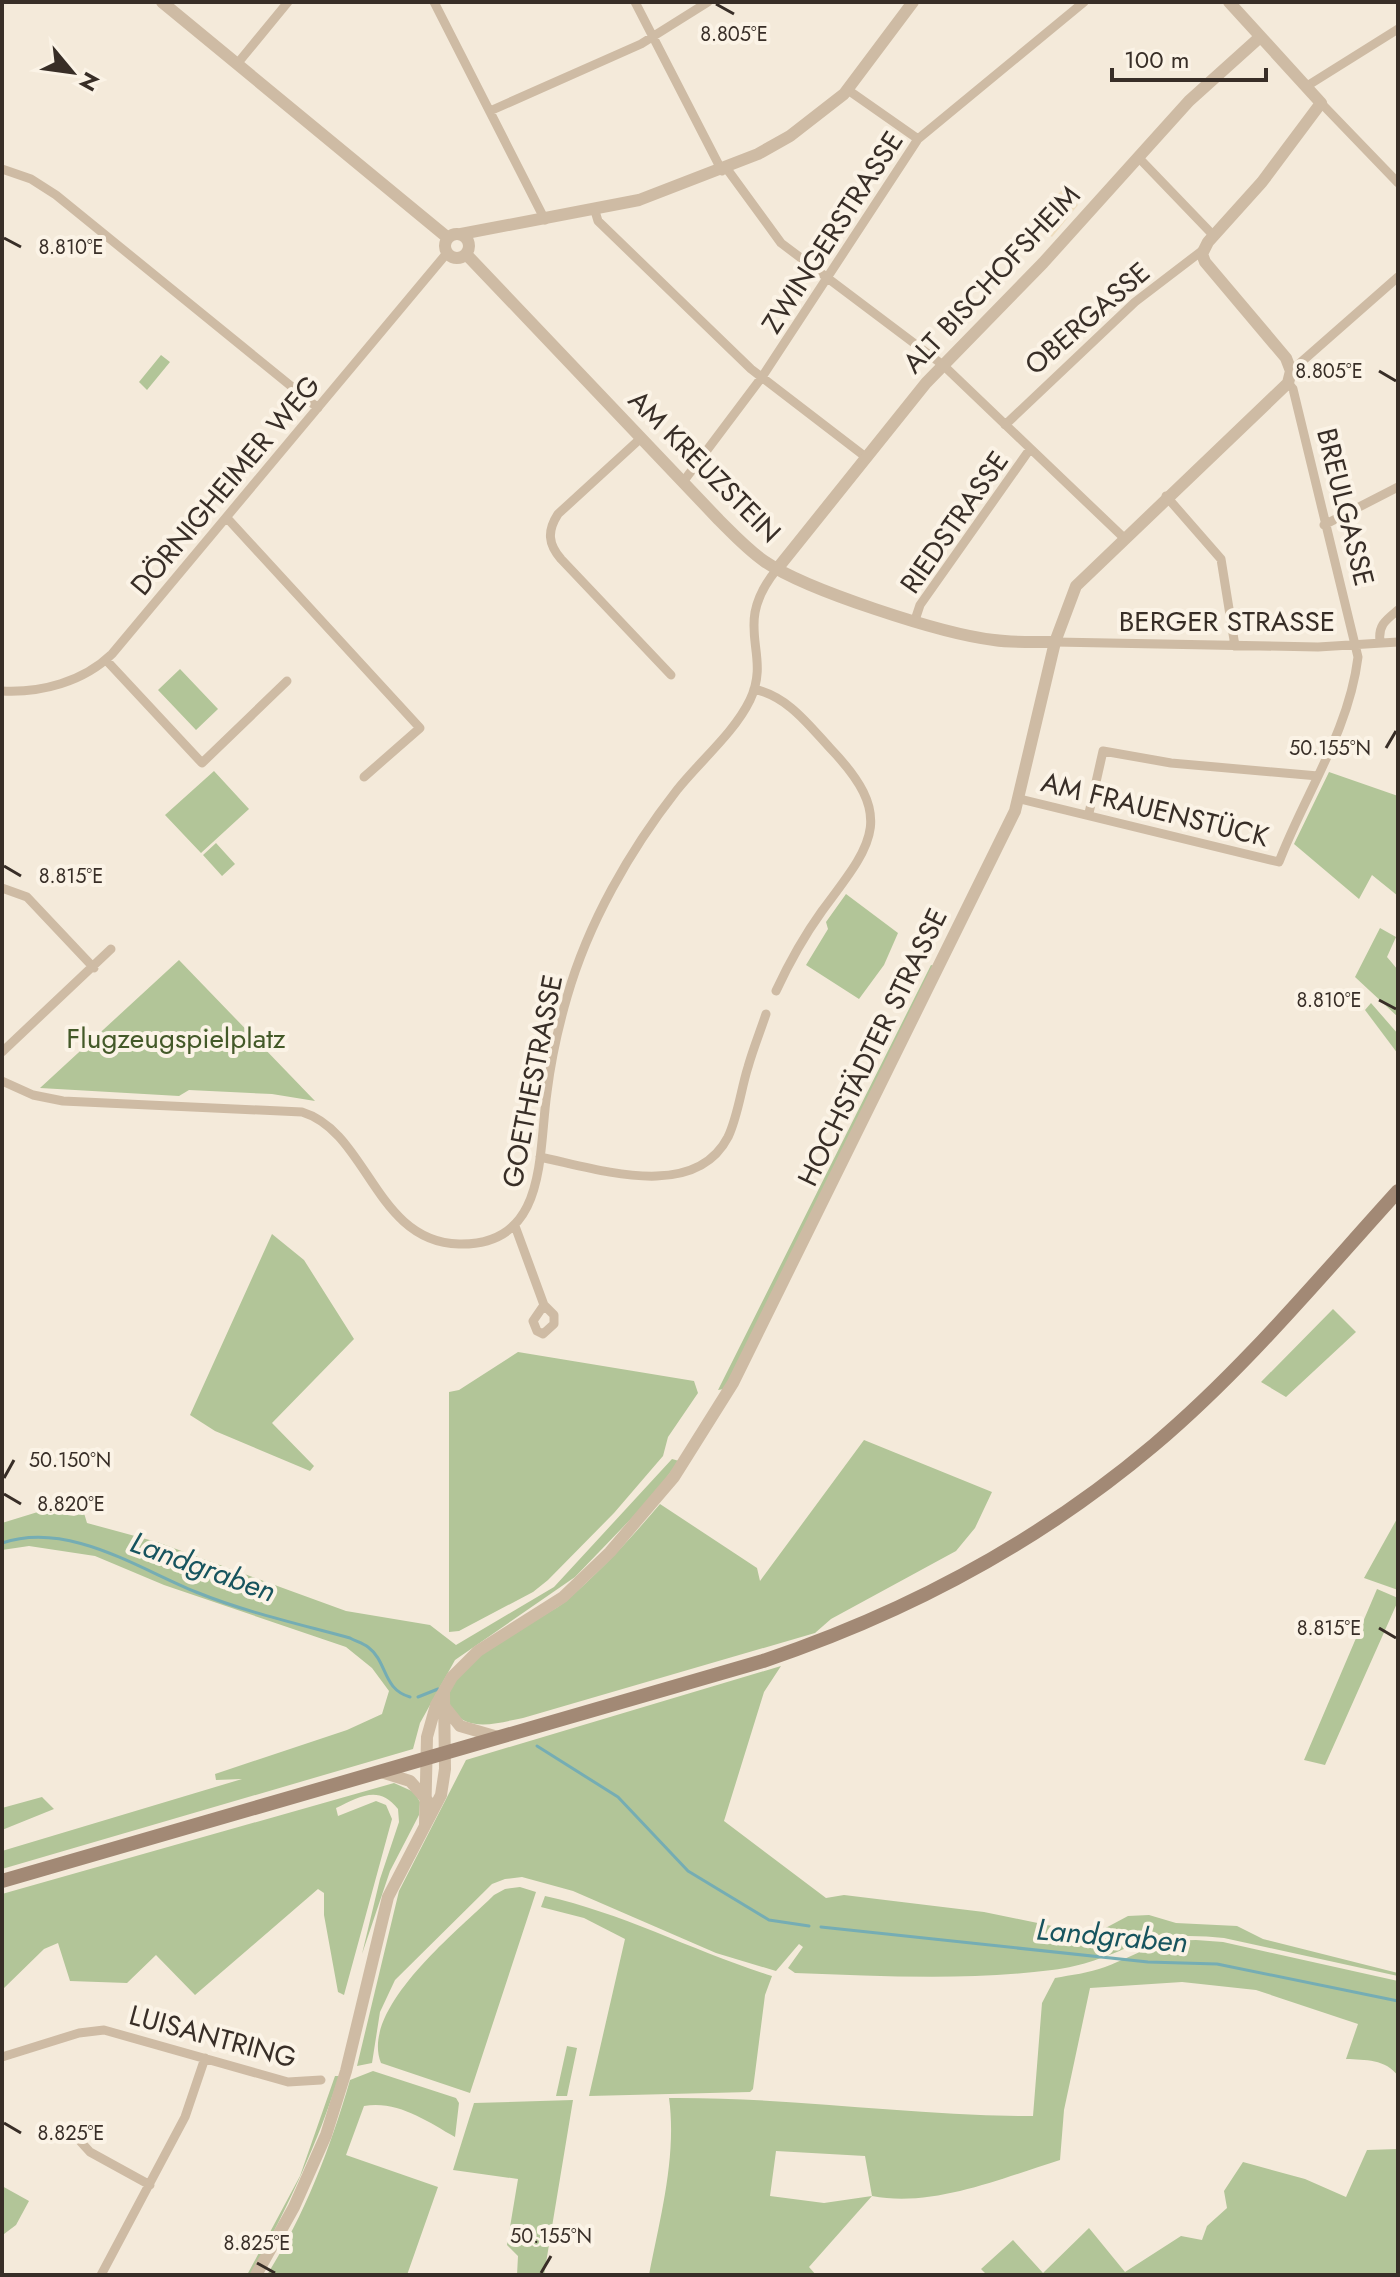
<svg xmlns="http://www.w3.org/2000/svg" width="1400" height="2277" viewBox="0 0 1400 2277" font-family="Jost,sans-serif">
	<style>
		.green { fill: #b2c598; fill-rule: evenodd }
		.plaza { fill: #eeddbf }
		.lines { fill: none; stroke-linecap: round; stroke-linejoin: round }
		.stream { stroke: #75adb4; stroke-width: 3 }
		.minor { stroke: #cebba4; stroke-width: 9 }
		.tertiary { stroke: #cebba4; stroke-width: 12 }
		.secondary { stroke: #a28975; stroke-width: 14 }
		.ticks { fill: none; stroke: #382e27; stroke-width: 3 }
		.labels { text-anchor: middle; stroke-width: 8; stroke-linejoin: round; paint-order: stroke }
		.street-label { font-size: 28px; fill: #382e27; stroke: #fbf3e6 }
		.park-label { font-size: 28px; fill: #435928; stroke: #fbf3e6 }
		.water-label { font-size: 30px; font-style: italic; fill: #17545e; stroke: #fbf3e6 }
		.ticks-label { font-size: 20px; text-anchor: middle; fill: #382e27; stroke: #fbf3e6; stroke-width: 8; stroke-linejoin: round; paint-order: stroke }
	</style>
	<rect width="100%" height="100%" fill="#f4eada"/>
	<!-- green -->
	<path class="green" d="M161 355 170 362 147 390 139 382Z
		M180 669 218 709 196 730 158 690Z
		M214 771 249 809 201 853 165 815Z
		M1329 772 1398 796V896L1372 875 1359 899 1294 844Z
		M216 843 235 864 222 876 203 855Z
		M846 894 898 933 884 965 859 999 806 965 828 929 826 922Z
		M1380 928 1396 937 1387 957 1398 970V1017L1355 977Z
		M179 960 315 1101 272 1094 189 1090 179 1096 40 1088Z
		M931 965 935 966 724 1389 718 1390Z
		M1371 1003 1398 1034V1054L1365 1010Z
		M272 1234 304 1260 354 1339 272 1423 314 1466 310 1471 215 1431 190 1415Z
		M1333 1309 1356 1332 1286 1397 1261 1382Z
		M518 1352 694 1381 698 1393 668 1437 663 1456 614 1513 548 1580 533 1592 459 1631 449 1632V1392L459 1390Z
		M864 1440 992 1492 975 1528 956 1551 831 1619 815 1633 523 1718C501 1722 470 1733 454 1712 423 1671 544 1620 566 1601 600 1572 631 1538 660 1504L757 1568 760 1581Z
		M672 1459 679 1461 650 1499 575 1577 455 1660 420 1723 413 1749 2 1869V1851L242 1779 216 1780 215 1774 347 1730 382 1714 389 1691 372 1668 346 1647 164 1585 95 1556 29 1546 2 1550V1523L41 1511 74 1516 84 1513 87 1523 157 1542 346 1611 430 1625 456 1645 554 1587Z
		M1398 1517V1590L1364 1578Z
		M1377 1589 1398 1598V1601L1325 1765 1304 1760Z
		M781 1666 764 1692 724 1821 826 1898 844 1895 984 1912 1081 1932H1098L1128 1916 1149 1915 1176 1923 1237 1926 1263 1939 1398 1973V1976L1224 1938C1194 1935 1163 1934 1134 1945 1104 1957 1085 1966 1052 1970 967 1981 880 1976 795 1973L788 1968 803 1947 799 1944 776 1971 716 1953 573 1891 522 1877 505 1879 492 1884 395 1980 380 2012 372 2063 357 2066 399 1891 466 1760Z
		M394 1783 414 1792 420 1802 419 1815 390 1871 362 1954 380 1879 399 1822 398 1809C379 1784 359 1797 336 1808L338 1816 376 1801 386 1805 392 1819 344 1995 338 1992 324 1915V1893L318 1889 195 1995 156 1955 127 1983 70 1981 58 1943 44 1949 2 1990V1894Z
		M42 1797 54 1809 2 1830V1808Z
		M520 1887 536 1892 470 2093 381 2063C359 2008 460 1929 494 1895L505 1889Z
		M545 1896C623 1913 695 1952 772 1976L765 1995 753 2089 750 2092 589 2096 625 1939 584 1918 541 1907Z
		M1196 1940 1223 1942 1398 1981V2076C1386 2059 1365 2060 1346 2059L1358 2024 1256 1990 1182 1982 1090 1988 1064 2110 1060 2160C1002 2178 933 2208 872 2196L809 2267 816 2275H649C660 2218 677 2156 669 2098 791 2097 911 2116 1033 2116L1042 2003 1055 1978C1071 1975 1089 1973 1105 1967 1142 1953 1153 1941 1196 1940ZM776 2151 865 2156 872 2196 824 2203 770 2196Z
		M567 2046 577 2048 567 2096H556Z
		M373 2071 456 2098 459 2103 455 2137C427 2121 397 2100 364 2106L346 2155 438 2187 407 2275H267C305 2214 330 2149 350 2080Z
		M335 2076H339C316 2148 287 2208 251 2275H247L300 2176Z
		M573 2100 544 2275H517L518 2256 507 2245 518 2179 453 2170 474 2103Z
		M1398 2149V2275H987L981 2269 1013 2240 1043 2273 1089 2228 1125 2272 1181 2236 1202 2240 1207 2226 1227 2208 1224 2191 1243 2162 1305 2179 1346 2197 1367 2150Z
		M2 2186 29 2201 16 2225 4 2234Z"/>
	<!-- plaza -->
	<path class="plaza" d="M1062 190 1078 205 1052 237 1032 221Z"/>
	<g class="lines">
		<!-- stream -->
		<path class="stream" d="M2 1543C69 1521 137 1568 196 1592 245 1612 299 1624 350 1638 355 1641 363 1643 368 1647 388 1662 382 1689 410 1697
			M418 1697 438 1689
			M537 1746 618 1797 688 1871 769 1920 809 1926
			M821 1927 1148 1962 1217 1964 1398 2001"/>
		<!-- minor -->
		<path class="minor" d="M434 2 545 220
			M635 2 722 171
			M237 64 288 2
			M1307 86 1398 29
			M848 90 918 139
			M1321 103 1398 183
			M490 111 641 44 708 2
			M1138 157 1213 235
			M2 169 31 179 56 195 318 408
			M727 169 781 243 943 365 1123 537
			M595 211 598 221 751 369 867 458
			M1291 371 1398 277
			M1005 425 1135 302 1203 250
			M641 438 558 514C547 531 548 544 561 559L671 675
			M683 482 762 377 918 139 1084 2
			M1166 496 1221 559 1235 646
			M227 518 420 728 364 777
			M1324 525 1398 487
			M915 620 920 605 1030 449
			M1380 641C1378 625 1386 620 1398 610
			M1055 642 1318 647 1398 642
			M106 660 202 763 287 681
			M754 689C788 697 807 723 830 748 897 818 872 844 822 911 804 936 789 963 776 991
			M2 691C41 693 83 682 112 654L447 253
			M1020 799 1279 862C1305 794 1349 731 1358 657L1293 389 1288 383
			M1089 813 1103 751 1171 763 1318 776
			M2 888 27 897 94 968
			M2 1052 111 949
			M2 1081 33 1095 63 1101 302 1112C368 1132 375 1242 459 1244 548 1246 538 1154 547 1092 551 1060 558 1028 567 997 588 923 630 850 677 790 700 761 734 733 750 700 773 651 730 627 777 569
			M540 1157C595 1168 694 1203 728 1137 738 1116 741 1089 748 1067 753 1049 760 1032 766 1014
			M515 1226 544 1305 554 1315V1324L543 1334 537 1331 533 1321 544 1305
			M2 2057 79 2033 104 2030 288 2082 321 2080
			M80 2141 90 2152 150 2185
			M101 2275 185 2117 205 2058"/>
		<!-- tertiary -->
		<path class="tertiary" d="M162 2 448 238
			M461 234 639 200 758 154 790 136 844 94 913 2
			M445 246a12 12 0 1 1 24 0a12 12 0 1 1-24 0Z
			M466 254 719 520C733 534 747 549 764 561 806 590 942 634 994 640 1014 643 1035 642 1055 642
			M777 569 926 383 1043 263 1189 101 1259 38
			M444 1706 460 1726 498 1737
			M381 1772 410 1781 427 1800
			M425 1825 427 1737 436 1705 452 1677 478 1651 563 1597 610 1552 674 1477 733 1383 1015 811 1055 642 1076 586 1288 383 1291 371 1286 358 1205 262 1202 254 1208 242 1262 182 1321 103 1229 2
			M256 2275 294 2207 326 2135 346 2071 388 1897 441 1795 445 1769 444 1693"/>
		<!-- secondary -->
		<path class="secondary" d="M2 1881 763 1661C906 1613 1038 1543 1154 1445 1243 1370 1319 1278 1398 1191"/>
	</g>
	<!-- ticks -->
	<path class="ticks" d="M716 4 734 14M4 238 21 247M1379 371 1396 381M1386 748 1396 731M4 866 21 876M1379 1000 1396 1009M4 1478 14 1460M4 1494 21 1504M1379 1628 1396 1638M4 2123 21 2133M257 2263 275 2273M541 2273 551 2256"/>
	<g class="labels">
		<!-- street labels -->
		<g class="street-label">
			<text transform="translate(832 232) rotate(-57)" y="10">ZWINGERSTRASSE</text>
			<text transform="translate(991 279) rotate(-47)" y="10">ALT BISCHOFSHEIM</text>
			<text transform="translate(1087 318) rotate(-41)" y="10">OBERGASSE</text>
			<text transform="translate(705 466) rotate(45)" y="10">AM KREUZSTEIN</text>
			<text transform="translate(225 485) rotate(-50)" y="10">DÖRNIGHEIMER WEG</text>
			<text transform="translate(1346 507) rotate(76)" y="10">BREULGASSE</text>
			<text transform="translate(954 522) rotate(-55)" y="10">RIEDSTRASSE</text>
			<text x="1227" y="631">BERGER STRASSE</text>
			<text transform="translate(1155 809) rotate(14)" y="10">AM FRAUENSTÜCK</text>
			<text transform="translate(872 1047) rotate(-64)" y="10">HOCHSTÄDTER STRASSE</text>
			<text transform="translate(532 1081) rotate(-79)" y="10">GOETHESTRASSE</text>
			<text transform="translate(213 2036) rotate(15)" y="10">LUISANTRING</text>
		</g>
		<!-- park labels -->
		<g class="park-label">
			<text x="176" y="1048">Flugzeugspielplatz</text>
		</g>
		<!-- water labels -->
		<g class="water-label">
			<text transform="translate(203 1567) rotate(20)" y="10">Landgraben</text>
			<text transform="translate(1112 1936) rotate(5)" y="10">Landgraben</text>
		</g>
	</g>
	<g class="ticks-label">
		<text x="734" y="41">8.805°E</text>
		<text x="71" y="254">8.810°E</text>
		<text x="1329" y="378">8.805°E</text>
		<text x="1330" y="755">50.155°N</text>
		<text x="71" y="883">8.815°E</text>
		<text x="1329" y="1007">8.810°E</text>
		<text x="70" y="1467">50.150°N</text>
		<text x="71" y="1511">8.820°E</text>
		<text x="1329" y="1635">8.815°E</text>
		<text x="71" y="2140">8.825°E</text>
		<text x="551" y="2243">50.155°N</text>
		<text x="257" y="2250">8.825°E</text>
	</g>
	<!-- border -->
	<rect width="1400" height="2277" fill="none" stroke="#382e27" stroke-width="8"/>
	<!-- north arrow -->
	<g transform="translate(72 72) rotate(119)" stroke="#fbf3e6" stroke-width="6" paint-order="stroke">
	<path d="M0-6L14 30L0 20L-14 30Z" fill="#382e27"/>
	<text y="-12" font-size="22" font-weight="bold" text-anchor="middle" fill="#382e27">N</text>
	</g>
	<!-- scale -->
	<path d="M1112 68v12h154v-12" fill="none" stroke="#382e27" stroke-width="4"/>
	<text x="1124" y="68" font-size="24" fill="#382e27" stroke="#fbf3e6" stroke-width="6" paint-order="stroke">100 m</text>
</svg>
